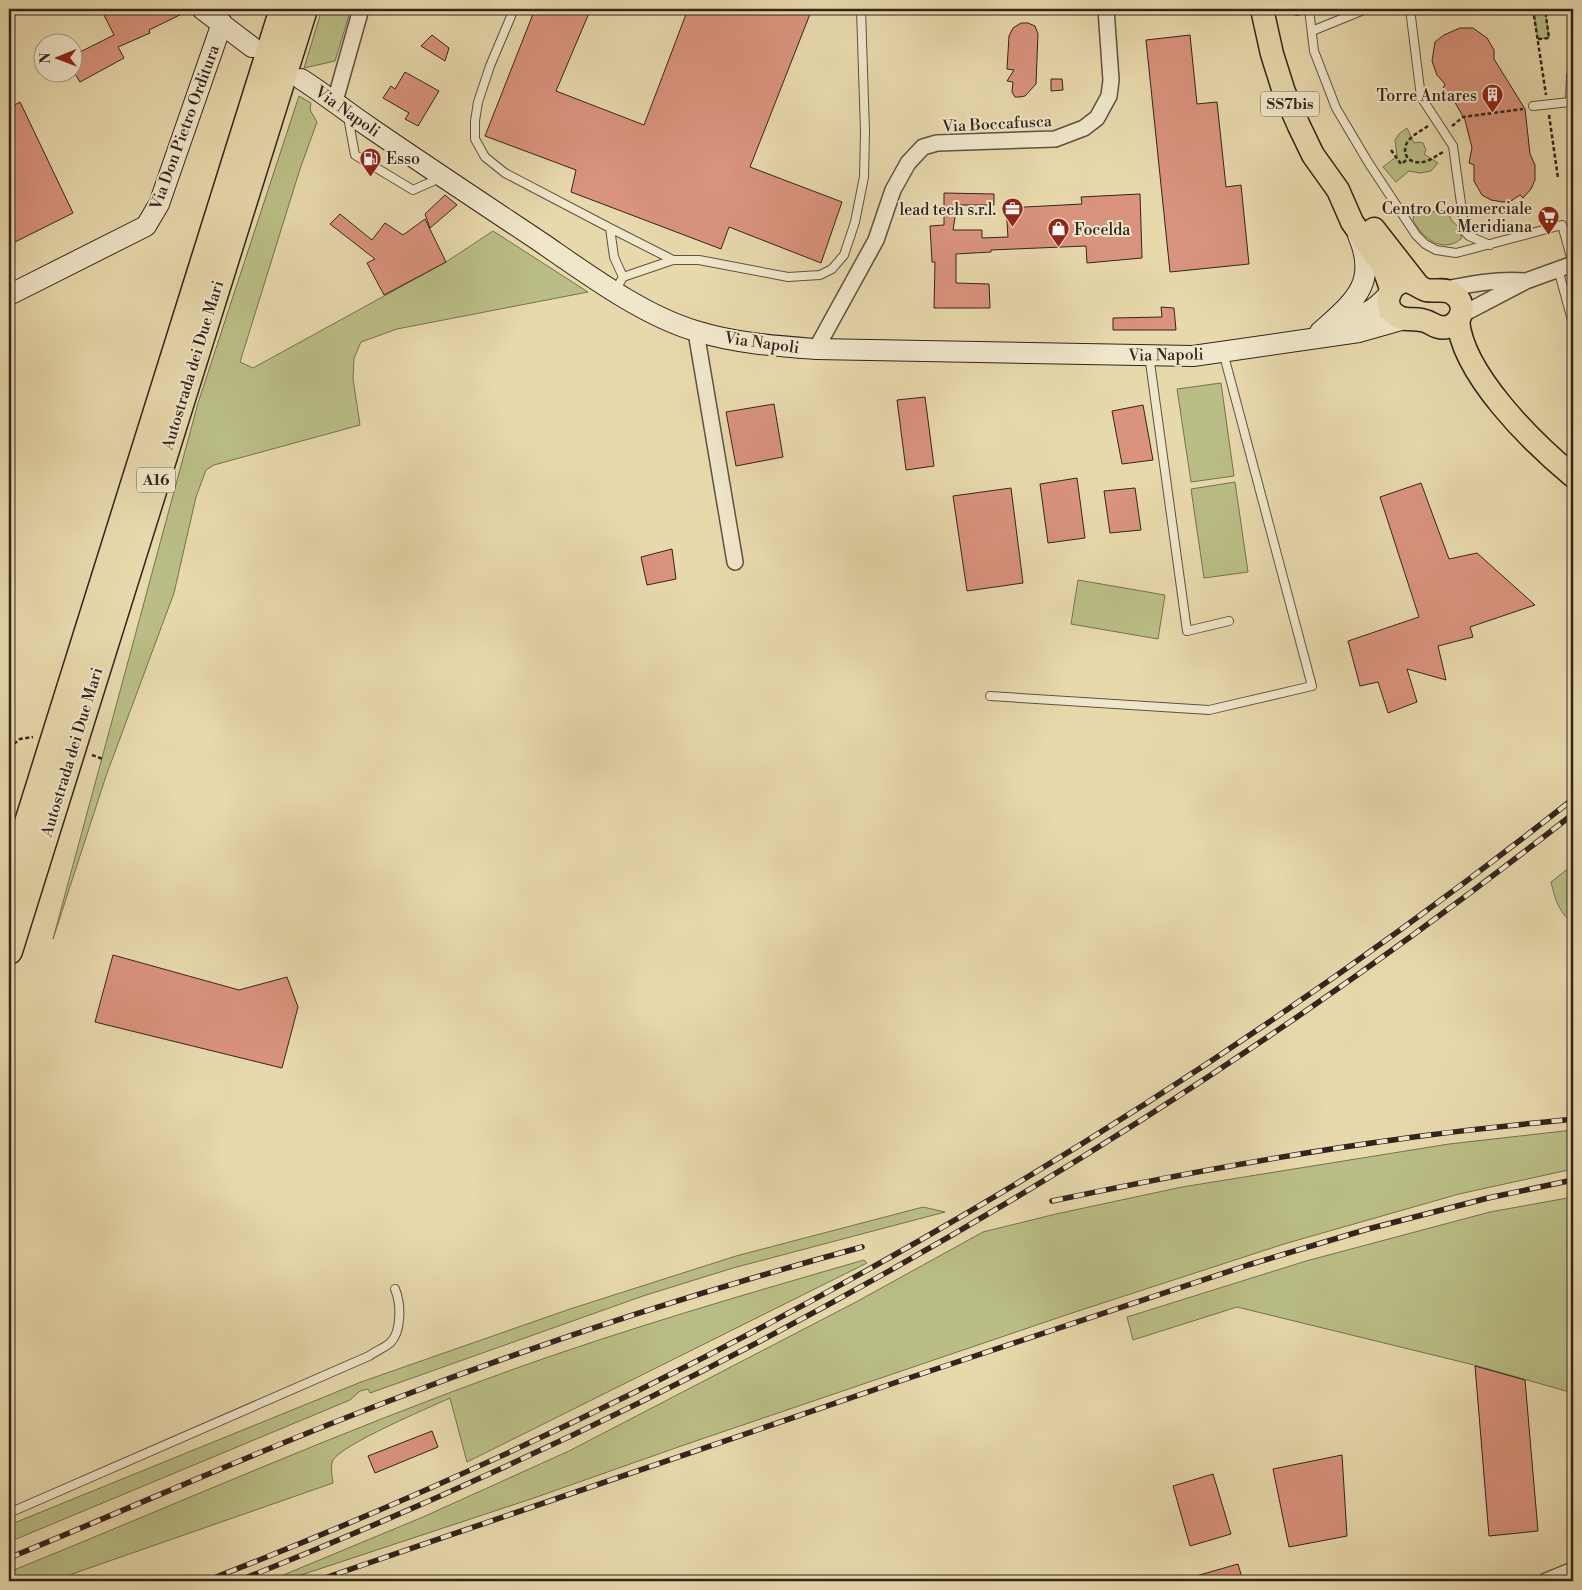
<svg xmlns="http://www.w3.org/2000/svg" width="1582" height="1590" viewBox="0 0 1582 1590" font-family="'Libre Bodoni',serif">
	<style>
		.green { fill: #babe86; stroke: #767152 }
		.building { fill: #da937d; stroke: #32241d }
		.lines { fill: none; stroke-linecap: round; stroke-linejoin: round }
		.service-casing { stroke: #605141; stroke-width: 10 }
		.minor-casing { stroke: #605141; stroke-width: 18 }
		.secondary-casing { stroke: #32241d; stroke-width: 22 }
		.primary-casing { stroke: #32241d; stroke-width: 25 }
		.motorway-casing { stroke: #32241d; stroke-width: 29 }
		.path { stroke: #32241d; stroke-width: 2.5; stroke-dasharray: 4 2.5; stroke-linecap: butt }
		.service { stroke: #f0e6ca; stroke-width: 8 }
		.minor { stroke: #f0e6ca; stroke-width: 15 }
		.secondary { stroke: #f0e6ca; stroke-width: 20 }
		.primary { stroke: #e8d9ad; stroke-width: 22 }
		.motorway { stroke: #e8d9ad; stroke-width: 26 }
		.rail-casing { stroke: #32241d; stroke-width: 5.5 }
		.rail { stroke: #f0e6ca; stroke-width: 4; stroke-dasharray: 11; stroke-linecap: butt }
		.labels { text-anchor: middle; stroke-width: 4; stroke-linejoin: round; paint-order: stroke }
		.shield { fill: #f0e6ca; stroke: #6b5e51; stroke-width: 1 }
		.shield-label { font-size: 15px; font-weight: bold; fill: #32241d }
		.poi-label { font-size: 16px; fill: #32241d; stroke: #f0e6ca; text-anchor: end }
		.street-label { font-size: 16px; fill: #32241d; stroke: #f0e6ca }
	</style>
	<rect width="100%" height="100%" fill="#e8d9ad"/>
	<filter id="stains"><feTurbulence type="fractalNoise" baseFrequency=".004" numOctaves="4"/><feColorMatrix values="0 0 0 0 .2 0 0 0 0 .09 0 0 0 0 .02 0 0 0 .5 -.17"/></filter>
	<radialGradient id="worn" r=".72"><stop offset=".6" stop-color="#630" stop-opacity="0"/><stop offset="1" stop-color="#630" stop-opacity=".3"/></radialGradient>
	<!-- green -->
	<path class="green" d="M322 9H351L335 61 304 68Z
		M1533 9H1545L1549 38 1538 39Z
		M299 96 311 103 310 110 317 122 300 169 240 362 253 368 446 262 493 231 588 292 397 329 361 342 354 358 353 379 360 425 214 465 206 470 196 497 174 593 106 776 53 939 198 403Z
		M1407 128 1414 143 1419 142 1423 143 1426 150 1424 154 1438 163 1431 171 1420 173 1409 171 1396 182 1383 167 1397 156 1395 140 1399 134Z
		M1447 210 1452 221 1462 230 1461 239C1443 254 1422 238 1413 220L1414 214Z
		M1221 383 1234 476 1191 482 1177 389Z
		M1235 482 1248 572 1204 578 1191 489Z
		M1078 580 1165 595 1158 639 1071 624Z
		M1573 865V923C1559 913 1555 899 1551 882Z
		M1573 1130V1169L1459 1194 1284 1244 1069 1314 684 1445 531 1499 283 1581H269L423 1517 569 1451 856 1302 983 1232 1056 1214 1182 1187 1449 1144Z
		M1573 1197V1393L1474 1365 1237 1307 1133 1340 1127 1317 1306 1261 1490 1212Z
		M923 1207 945 1212 733 1268 643 1296 370 1393 368 1389 360 1391 350 1400 9 1542V1525L361 1382 464 1346 570 1309 736 1256Z
		M864 1260 867 1263 467 1462 450 1398C428 1408 343 1444 333 1460 330 1466 332 1476 333 1483L52 1581H9V1572C177 1504 343 1430 514 1369 629 1328 746 1294 864 1260Z"/>
	<!-- building -->
	<path class="building" d="M101 9H190V10L149 30 150 33 118 47 124 58 80 82 72 69V56L114 35Z
		M535 9H579L589 13 556 91 644 125 688 9H812L750 167 842 202 821 263 729 227 721 249 571 192 576 170 485 136Z
		M1021 23H1028L1035 26 1038 34 1036 84 1025 96 1020 97H1015L1012 92 1013 82 1007 81 1014 70 1007 69 1009 36 1013 28Z
		M1460 28H1473L1487 38 1494 50V59L1525 109 1530 154 1535 165V180L1531 189 1523 198 1520 195 1511 201 1503 202 1491 200 1482 195 1474 181V165L1469 163 1472 148 1465 120 1453 99 1443 88 1445 84 1437 75 1432 61 1435 42 1444 35Z
		M432 35 449 48 445 61 421 46Z
		M1190 35 1197 104 1217 102 1226 187 1241 185 1249 264 1170 272 1146 40Z
		M405 72 439 91 418 126 405 119 409 113 383 98 391 86 395 89Z
		M1051 79H1062L1063 90 1051 91Z
		M20 102 73 213 9 245V108Z
		M944 193 994 194V205H957L953 230H982V238L1008 237 1006 208 1082 204 1081 197 1140 194 1142 258 1087 263 1086 246 991 250V252L956 254V283L989 284 990 308H934L935 262H932L930 226 944 225Z
		M445 195 457 205 430 228 425 214Z
		M340 214 372 240 385 223 403 235 425 219 446 262 384 295 367 263 375 259 330 224Z
		M1161 307 1174 308 1176 330H1113V318L1162 317Z
		M925 397 934 466 906 470 897 400Z
		M774 404 783 457 736 466 726 412Z
		M1143 405 1153 460 1122 464 1112 411Z
		M1077 478 1085 538 1048 543 1040 484Z
		M1421 483 1449 559 1477 553 1535 605 1470 627 1473 637 1438 646 1446 680 1407 669 1417 702 1388 713 1378 682 1360 686 1348 641 1419 617 1380 497Z
		M1011 488 1023 583 967 591 953 496Z
		M1135 488 1141 530 1110 533 1104 491Z
		M672 549 676 579 647 585 641 557Z
		M113 955 239 990 287 977 298 1007 282 1068 95 1022Z
		M1475 1366 1525 1380 1538 1531 1489 1536Z
		M432 1431 438 1447 375 1473 368 1456Z
		M1342 1455 1347 1536 1289 1547 1273 1469Z
		M1213 1474 1231 1534 1190 1546 1173 1486Z
		M1238 1564 1243 1581H1190L1189 1578Z"/>
	<g class="lines">
		<defs>
			<path id="service" d="M514 9 490 66 478 102 475 121V139L485 157 505 173 610 228 614 257 623 277
				M1309 9 1314 51 1336 108 1368 162 1416 235 1425 244 1436 250 1456 253 1562 225 1573 264
				M1410 9 1421 97 1453 146 1465 232 1469 236 1490 245
				M1297 11 1303 9
				M1312 31 1366 9
				M1533 106 1570 102 1571 76
				M348 117 355 155 413 190 440 178
				M610 228 673 260
				M1558 269 1573 324
				M615 291 623 277 673 260H699L788 277 820 275 832 269 844 255 855 222 864 177 865 132 861 9
				M1149 355 1187 631 1229 621
				M990 696 1209 710 1312 686 1223 352
				M9 1513 369 1356C376 1351 384 1348 390 1343 402 1332 401 1303 395 1289"/>
			<path id="minor" d="M335 101 361 9
				M1442 290C1470 284 1496 279 1525 281
				M1461 315 1526 281 1573 264
				M696 332 735 562
				M816 349 876 240 893 190 908 163 923 147 937 143 1055 139 1084 128 1097 118 1109 96 1111 80 1106 9
				M1546 1581 1573 1570"/>
			<path id="secondary" d="M202 9 252 47
				M301 79C326 95 348 113 372 129 429 168 485 205 542 243 587 274 644 316 696 331 734 343 776 346 816 349L1193 356 1359 332 1405 319
				M9 295 146 226 159 204 222 23
				M1340 325C1359 318 1374 311 1388 295
				M1320 332C1353 302 1379 284 1358 235"/>
			<path id="primary" d="M1262 9 1272 54 1284 92 1299 126 1313 155 1338 190 1352 222 1383 266 1391 289
				M1374 229 1417 284
				M1406 281C1414 282 1418 287 1426 290 1435 292 1444 288 1452 293 1474 306 1455 338 1432 324 1419 316 1409 322 1399 317 1380 308 1388 284 1406 281Z
				M1458 320C1462 374 1533 443 1573 476"/>
			<path id="motorway" d="M9 883 283 9
				M9 951 304 9"/>
		</defs>
		<!-- service casing -->
		<use href="#service" class="service-casing"/>
		<!-- minor casing -->
		<use href="#minor" class="minor-casing"/>
		<!-- secondary casing -->
		<use href="#secondary" class="secondary-casing"/>
		<!-- primary casing -->
		<use href="#primary" class="primary-casing"/>
		<!-- motorway casing -->
		<use href="#motorway" class="motorway-casing"/>
		<!-- path -->
		<path class="path" d="M1533 9 1546 95
			M1538 39 1549 38 1545 9
			M1549 115 1558 178
			M1428 126C1416 134 1398 142 1408 159 1422 167 1431 159 1443 152
			M1452 126 1463 117 1523 109
			M1391 150 1401 164 1408 159
			M9 748 20 739 33 737
			M92 755 103 759"/>
		<!-- service -->
		<use href="#service" class="service"/>
		<!-- minor -->
		<use href="#minor" class="minor"/>
		<!-- secondary -->
		<use href="#secondary" class="secondary"/>
		<!-- primary -->
		<use href="#primary" class="primary"/>
		<!-- motorway -->
		<use href="#motorway" class="motorway"/>
		<defs>
			<path id="rail" d="M1052 1201C1170 1176 1288 1154 1407 1138 1462 1130 1518 1125 1573 1119
				M9 1558C138 1505 266 1447 397 1398 549 1340 704 1290 862 1247
				M206 1581C698 1390 1159 1126 1573 799
				M238 1581C719 1390 1166 1134 1573 814
				M316 1581 897 1382 1248 1265 1368 1229 1488 1198 1573 1180"/>
		</defs>
		<!-- rail casing -->
		<use href="#rail" class="rail-casing"/>
		<!-- rail -->
		<use href="#rail" class="rail"/>
	</g>
	<!-- icons -->
	<defs>
		<symbol id="building-pin" viewBox="-11 -11 22 30"><path d="M0 17L-7.5 6A9.5 9.5 0 1 1 7.5 6Z" fill="#8f2418" stroke="#f0e6ca"/><path d="M-4-6H4V6H1V3H-1V6H-4ZM-2.5-4.3h1.7v1.8h-1.7ZM.8-4.3h1.7v1.8H.8ZM-2.5-1h1.7V.8h-1.7ZM.8-1h1.7V.8H.8Z" fill="#fff"/></symbol>
		<symbol id="fuel-pin" viewBox="-11 -11 22 30"><path d="M0 17L-7.5 6A9.5 9.5 0 1 1 7.5 6Z" fill="#8f2418" stroke="#f0e6ca"/><path d="M-5.5-6h7V0h2V4h1.3V-2.5L3-4.5l.8-.8L6-3V5H2.5V1h-1V6h-7ZM-4.2-4.7v3.2H.2V-4.7Z" fill="#fff"/></symbol>
		<symbol id="office-pin" viewBox="-11 -11 22 30"><path d="M0 17L-7.5 6A9.5 9.5 0 1 1 7.5 6Z" fill="#8f2418" stroke="#f0e6ca"/><path d="M-6-3h4V-5.5h4V-3h4V5H-6ZM-1-4.5V-3h2v-1.5ZM-6 0V1H6V0Z" fill="#fff"/></symbol>
		<symbol id="supermarket-pin" viewBox="-11 -11 22 30"><path d="M0 17L-7.5 6A9.5 9.5 0 1 1 7.5 6Z" fill="#8f2418" stroke="#f0e6ca"/><path d="M-6-5.5h2.5l.6 2H6L4.5 2H-2.5L-4.4-4H-6ZM-1.5 3.2a1.3 1.3 0 1 0 .1 0ZM3 3.2a1.3 1.3 0 1 0 .1 0Z" fill="#fff"/></symbol>
		<symbol id="shop-pin" viewBox="-11 -11 22 30"><path d="M0 17L-7.5 6A9.5 9.5 0 1 1 7.5 6Z" fill="#8f2418" stroke="#f0e6ca"/><path d="M-5-2.5h2.3a2.7 3.5 0 0 1 5.4 0H5L5.5 6h-11ZM-1.5-2.5h3a1.5 2.3 0 0 0-3 0Z" fill="#fff"/></symbol>
	</defs>
	<g fill-rule="evenodd">
		<use href="#building-pin" x="1480" y="82" width="25" height="34"/>
		<use href="#fuel-pin" x="358" y="146" width="25" height="34"/>
		<use href="#office-pin" x="1000" y="196" width="25" height="34"/>
		<use href="#supermarket-pin" x="1536" y="204" width="25" height="34"/>
		<use href="#shop-pin" x="1046" y="216" width="25" height="34"/>
	</g>
	<g class="labels">
		<!-- shield labels -->
		<g class="shield">
			<rect x="1261" y="91.5" width="58" height="25" rx="4"/>
			<rect x="137" y="467.5" width="38" height="25" rx="4"/>
		</g>
		<g class="shield-label">
			<text x="1290" y="109">SS7bis</text>
			<text x="156" y="485">A16</text>
		</g>
		<!-- poi labels -->
		<g class="poi-label">
			<text x="1477" y="101">Torre Antares</text>
			<text x="386" y="164" text-anchor="start">Esso</text>
			<text x="1532" y="214">Centro Commerciale<tspan x="1532" dy="18">Meridiana</tspan></text>
			<text x="996" y="215">lead tech s.r.l.</text>
			<text x="1074" y="235" text-anchor="start">Focelda</text>
		</g>
		<!-- street labels -->
		<g class="street-label">
			<text transform="translate(348 111) rotate(35)" y="6">Via Napoli</text>
			<text transform="translate(997 123) rotate(-3)" y="6">Via Boccafusca</text>
			<text transform="translate(184 127) rotate(-70)" y="6">Via Don Pietro Orditura</text>
			<text transform="translate(762 342) rotate(8)" y="6">Via Napoli</text>
			<text transform="translate(1166 354) rotate(-1)" y="6">Via Napoli</text>
			<text transform="translate(192 365) rotate(-73)" y="6">Autostrada dei Due Mari</text>
			<text transform="translate(71 752) rotate(-73)" y="6">Autostrada dei Due Mari</text>
		</g>
	</g>
	<!-- margin -->
	<rect width="1582" height="1590" fill="none" stroke="#e8d9ad" stroke-width="30"/>
	<rect x="10" y="10" width="1562" height="1570" fill="none" stroke="#32241d" stroke-width="2.5"/>
	<rect x="15" y="15" width="1552" height="1560" fill="none" stroke="#32241d"/>
	<!-- north arrow -->
	<g transform="translate(58 58) rotate(269)"><circle r="24" fill="#f0e6ca" stroke="#a49885"/>
	<path d="M0-4L9 19L0 12L-9 19Z" fill="#8f2418"/>
	<text y="-8" font-size="14" font-weight="bold" text-anchor="middle" fill="#32241d">N</text>
	</g>
	<rect width="100%" height="100%" filter="url(#stains)"/>
	<rect width="100%" height="100%" fill="url(#worn)"/>
</svg>
